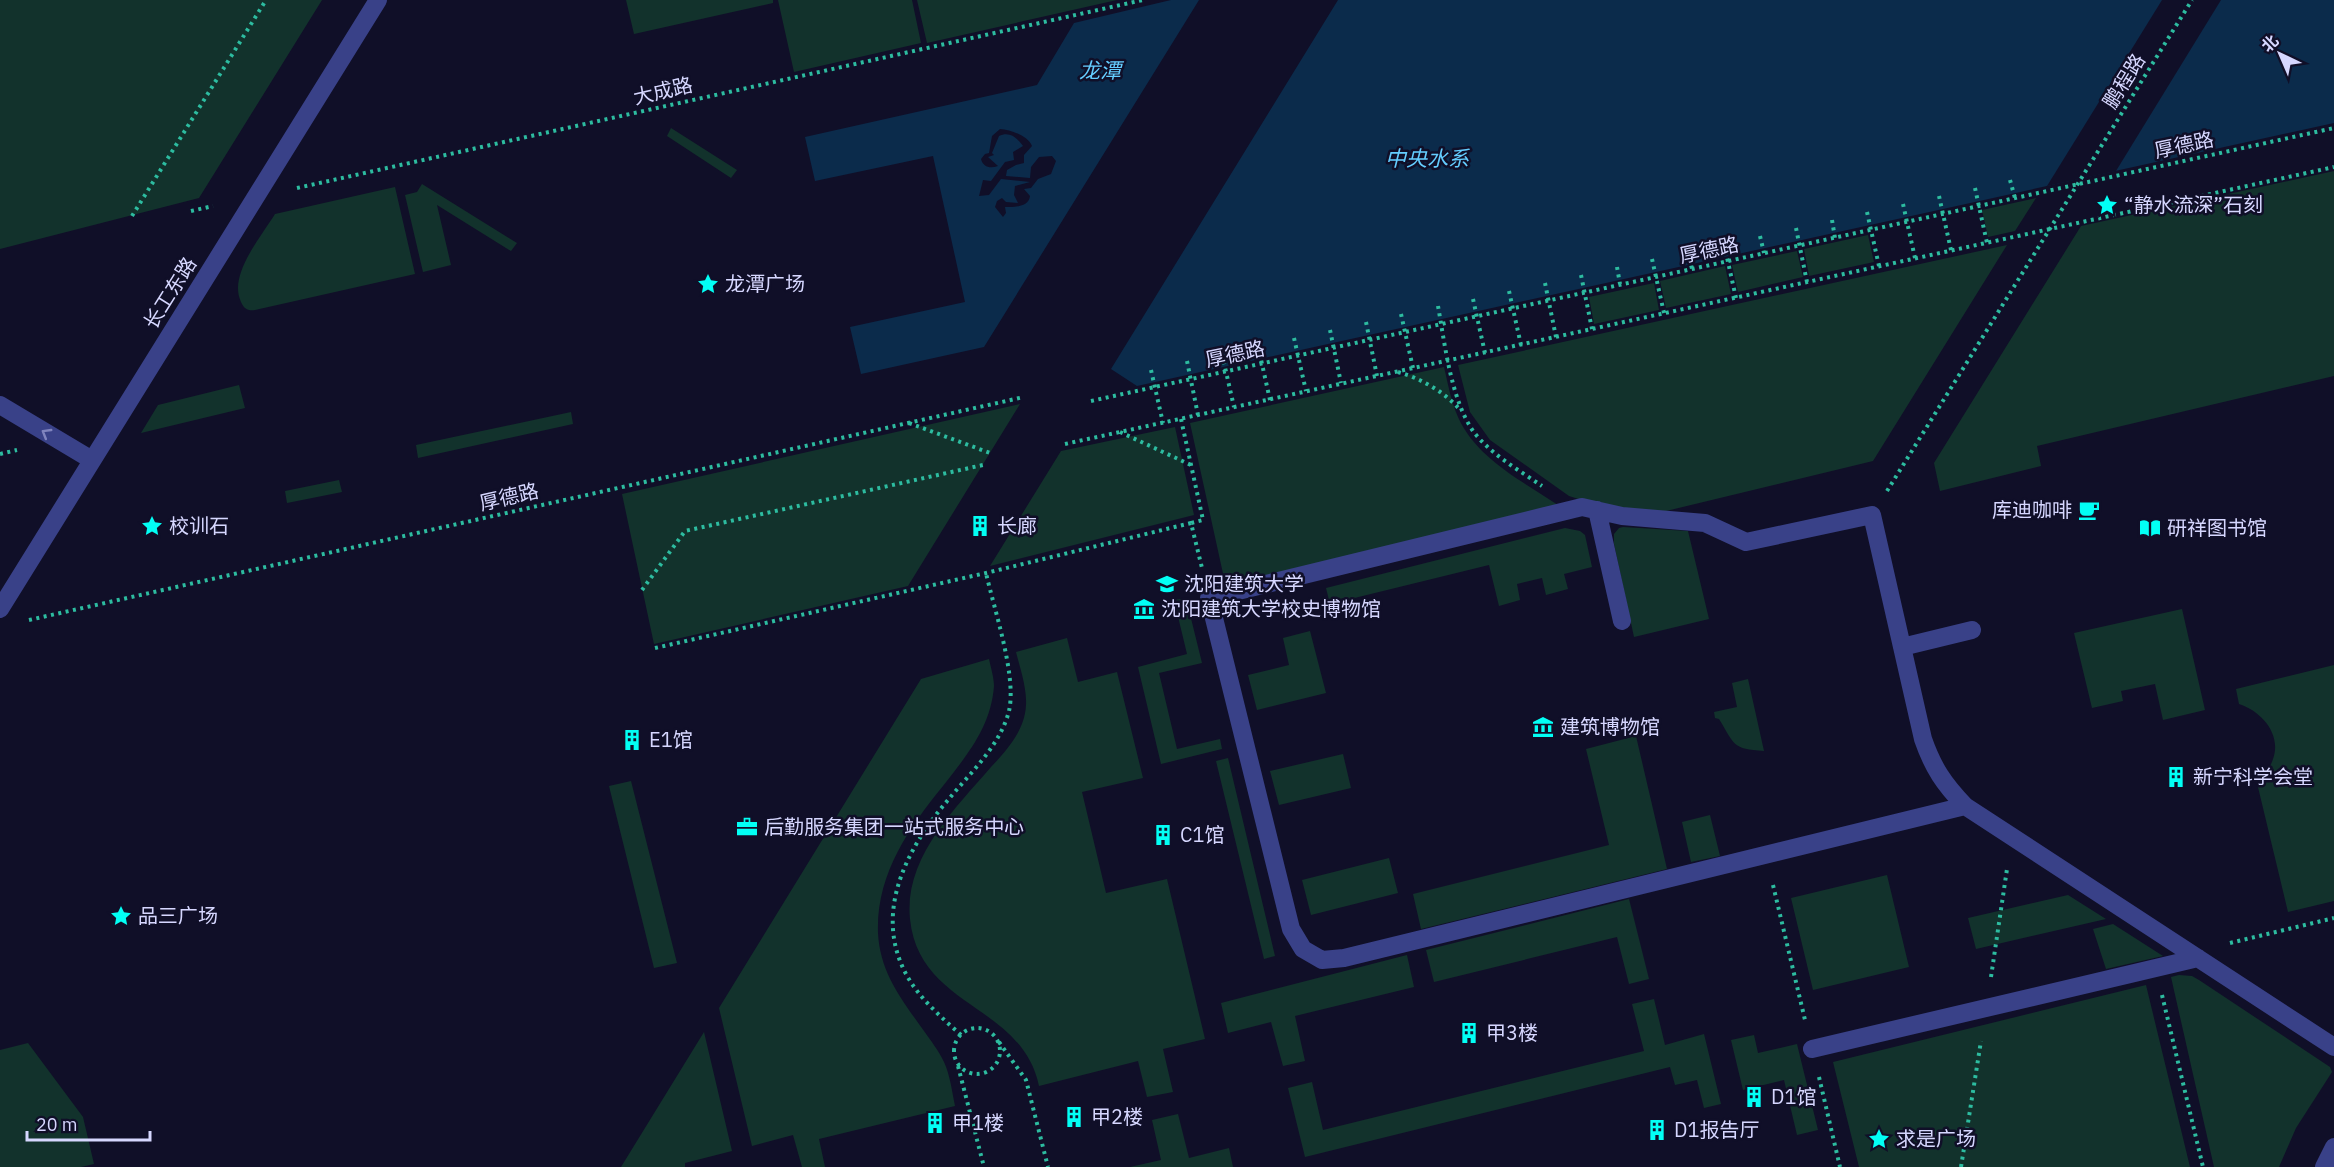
<svg xmlns="http://www.w3.org/2000/svg" width="2334" height="1167" viewBox="0 0 2334 1167" font-family="'IBM Plex Sans','Noto Sans SC',sans-serif">
	<style>
		.green { fill: #12322c }
		.water { fill: #0b2b4b; fill-rule: evenodd }
		.pier { fill: #100f28 }
		.lines { fill: none; stroke-linecap: round; stroke-linejoin: round }
		.path { stroke: #2dbca0; stroke-width: 4; stroke-dasharray: 3 4.5; stroke-linecap: butt }
		.minor { stroke: #394188; stroke-width: 18 }
		.oneway { stroke: #8084be }
		.labels { text-anchor: middle; stroke-width: 5; stroke-linejoin: round; paint-order: stroke }
		.street-label { font-size: 20px; fill: #d6d7ff; stroke: #100f28 }
		.poi-label { font-size: 20px; fill: #d6d7ff; stroke: #100f28; text-anchor: start }
		.water-label { font-size: 21px; font-style: italic; fill: #64cdff; stroke: #100f28 }
	</style>
	<rect width="100%" height="100%" fill="#100f28"/>
	<!-- green -->
	<path class="green" d="M0 0H322L199 198 0 249Z
		M626 0H773V3L634 34Z
		M778 0H912L921 43 794 72Z
		M917 0H1117L927 43Z
		M671 128 737 170 731 178 667 136Z
		M2334 171V376L2037 446 2041 466 1940 491 1934 463 2081 226Z
		M422 184 517 243 511 251 437 205 451 265 423 272 405 195 417 192Z
		M395 187 415 274 255 310C248 311 244 309 241 302 228 275 261 237 275 214Z
		M2036 198 2015 231 1988 237 1982 210Z
		M1868 235 1874 262 1809 276 1804 249Z
		M2007 245 1873 461 1662 512 1622 509 1591 503 1569 496 1490 440 1470 412 1458 365Z
		M1797 251 1803 277 1738 292 1732 265Z
		M1725 266 1731 294 1666 308 1660 281Z
		M1654 283 1659 310 1594 324 1589 297Z
		M1444 367C1448 384 1451 401 1458 417 1476 458 1522 481 1558 505L1237 583 1229 582 1224 578 1190 423Z
		M239 385 245 408 141 433 158 405Z
		M1020 404 908 586 654 644 622 494Z
		M571 412 573 424 418 458 416 445Z
		M1175 427 1194 515 990 566 1061 451Z
		M339 480 342 492 287 503 285 491Z
		M1623 527 1688 531 1709 619 1634 637 1614 544V534L1619 528Z
		M1565 528 1580 531 1585 535 1592 567 1564 574 1568 589 1546 595 1542 578 1517 584 1520 600 1499 606 1489 565 1330 604 1326 588Z
		M1186 598 1202 663 1159 673 1177 749 1220 739 1222 749 1161 764 1138 667 1187 654 1174 600Z
		M2182 609 2205 710 2163 720 2155 684 2121 691 2123 701 2092 708 2074 633Z
		M1310 631 1326 693 1257 710 1248 675 1289 665 1283 638Z
		M1067 638 1078 682 1117 672 1143 778 1082 792 1106 893 1167 879 1205 1039 1163 1049 1173 1092 1147 1097 1138 1061 1039 1086C1022 1004 919 1008 910 919 904 858 954 810 991 767 1007 750 1025 730 1026 705 1027 688 1020 668 1016 652Z
		M989 659C991 668 994 678 994 686 991 727 967 755 943 786 908 829 876 875 878 933 880 973 902 1000 924 1031 931 1041 939 1051 944 1062 950 1075 952 1091 955 1106L819 1139 825 1167H802L793 1135 752 1146 719 1008 921 679Z
		M2334 665V901L2288 912 2257 783C2263 776 2270 769 2273 759 2282 734 2261 711 2239 704L2236 689Z
		M1748 679 1764 751C1732 749 1735 745 1719 719L1715 718 1714 712 1737 707 1732 683Z
		M1636 736 1667 869 1421 929 1413 894 1609 845 1586 749Z
		M1343 754 1351 788 1279 805 1270 771Z
		M1228 758 1275 956 1264 959 1216 761Z
		M631 781 677 963 654 968 609 786Z
		M1710 815 1720 856 1691 862 1682 822Z
		M1389 858 1398 893 1311 915 1302 880Z
		M1887 875 1909 967 1813 990 1791 898Z
		M2068 895 2106 919 1976 949 1968 918Z
		M1629 899 1649 979 1629 984 1617 937 1434 982 1426 950Z
		M2113 924 2163 956 2106 969 2093 929Z
		M1407 955 1414 987 1295 1016 1305 1061 1283 1066 1271 1022 1228 1033 1221 1003Z
		M2179 975 2192 976 2199 980 2330 1067 2332 1072 2296 1128 2279 1167H2214L2171 977Z
		M2146 985 2190 1167H1859L1833 1062Z
		M1654 999 1665 1045 1704 1034 1721 1104 1704 1108 1697 1080 1675 1085 1670 1067 1305 1157 1288 1088 1312 1082 1323 1130 1644 1051 1632 1004Z
		M704 1032 732 1151 685 1163V1167H621Z
		M1754 1035 1758 1053 1797 1044 1818 1130 1797 1135 1784 1080 1743 1090 1731 1040Z
		M28 1043 83 1117 94 1164 81 1167H0V1050Z
		M1178 1114 1189 1158 1229 1148 1233 1167H1130L1161 1160 1152 1120Z"/>
	<!-- water -->
	<path class="water" d="M1171 0H1199L984 347 861 374 850 327 965 302 933 156 815 181 805 137 1037 85 1074 23ZM1000 129C1012 130 1028 136 1032 146L1024 155V163L1016 165 1007 170 1006 176 1030 178 1031 167 1039 157 1052 156 1056 161 1051 174 1038 179 1031 188 1024 189 1030 196C1029 207 1015 207 1005 207L1006 213 1003 217 995 207 997 201 1002 198 1006 202 1018 203 1014 195 1015 186 1030 182 1001 179 989 195 979 196 983 180 991 181 1005 162 1014 160 1013 152 1023 146C1017 138 1010 131 999 136L992 153 994 155 988 157 998 166C990 169 983 167 981 159L985 154 989 153 992 136Z
		M1338 0H2334V123L1137 386 1111 369Z"/>
	<!-- pier -->
	<path class="pier" d="M2162 0H2221L2116 171 2047 186Z"/>
	<g class="lines">
		<!-- path -->
		<path class="path" d="M2010 180 2015 198
			M297 188 1143 0
			M1975 188 1987 243
			M1939 196 1951 250
			M1903 204 1915 258
			M191 211 213 206
			M1867 212 1879 266
			M132 216 266 0
			M1832 220 1835 238
			M1796 228 1807 282
			M1760 236 1764 253
			M1724 244 1736 298
			M1688 251 1692 269
			M1652 259 1664 313
			M1617 267 1620 284
			M1581 275 1592 329
			M1545 283 1556 337
			M1509 291 1521 345
			M1473 299 1485 353
			M1438 306C1445 345 1451 399 1473 431 1490 454 1519 470 1542 486
			M1401 314 1413 368
			M1366 322 1377 376
			M1330 330 1341 383
			M1294 338 1306 391
			M1258 346 1270 400
			M1222 354 1234 407
			M1187 361 1198 415
			M1151 370 1163 423
			M1398 372C1420 378 1445 392 1460 410
			M1091 401 2334 128
			M1181 419 1203 520 1191 523
			M909 423 990 453
			M1120 432 1191 465
			M1065 444 2334 167
			M0 454 17 450
			M1887 491 2192 0
			M642 590 685 531 983 465
			M29 620 1024 397
			M655 648 986 573 1191 523 1202 568
			M1773 885 1805 1020
			M2230 943 2334 918
			M1991 977 2007 869
			M2162 995 2203 1167
			M954 1051a23 23 0 1 1 46 0a23 23 0 1 1-46 0Z
			M961 1035C941 1017 919 998 906 974 873 912 907 848 948 800 970 773 1000 746 1009 711 1017 676 994 609 986 573
			M999 1042 1026 1080 1048 1167
			M958 1066 984 1167
			M1819 1077 1840 1167
			M1961 1167 1981 1041"/>
		<!-- minor -->
		<path class="minor" d="M0 405 92 460
			M1597 510 1622 621
			M0 609 378 0
			M1902 647 1972 630
			M1965 806 1344 958 1322 960 1303 949 1291 929 1209 598 1582 507 1622 516 1705 523 1746 542 1872 515 1923 739C1933 768 1944 784 1965 806L2334 1047
			M1812 1049 2198 958
			M2324 1167 2334 1147"/>
	</g>
	<!-- one-way arrows -->
	<defs><path id="oneway-chevron" d="M-2-3.5L2.5 0L-2 3.5" fill="none" stroke-width="1.6" stroke-linecap="round" stroke-linejoin="round" transform="scale(1.5)"/></defs>
	<use class="oneway" href="#oneway-chevron" transform="translate(46 433) rotate(-149)"/>
	<!-- icons -->
	<defs>
		<symbol id="sight-bare" viewBox="-9 -9 18 18"><path d="M0-6L1.8-2.2L6-1.7L2.9 1.2L3.7 5.4L0 3.3L-3.7 5.4L-2.9 1.2L-6-1.7L-1.8-2.2Z" fill="#02fff5" stroke="#100f28" stroke-width="2.5" paint-order="stroke"/></symbol>
		<symbol id="cafe-bare" viewBox="-9 -9 18 18"><path d="M-5.5-4.5H6V0H3Q3 3.5 0 3.5H-2.5Q-5.5 3.5-5.5 0ZM3-3.2v2h1.7v-2ZM-6 4.5H4V6H-6Z" fill="#02fff5" stroke="#100f28" stroke-width="2.5" paint-order="stroke"/></symbol>
		<symbol id="building-bare" viewBox="-9 -9 18 18"><path d="M-4-6H4V6H1V3H-1V6H-4ZM-2.5-4.3h1.7v1.8h-1.7ZM.8-4.3h1.7v1.8H.8ZM-2.5-1h1.7V.8h-1.7ZM.8-1h1.7V.8H.8Z" fill="#02fff5" stroke="#100f28" stroke-width="2.5" paint-order="stroke"/></symbol>
		<symbol id="library-bare" viewBox="-9 -9 18 18"><path d="M-6-4Q-3-5.5-.7-3.5V5Q-3 3-6 4ZM6-4Q3-5.5 .7-3.5V5Q3 3 6 4Z" fill="#02fff5" stroke="#100f28" stroke-width="2.5" paint-order="stroke"/></symbol>
		<symbol id="university-bare" viewBox="-9 -9 18 18"><path d="M0-5L7-2L0 1L-7-2ZM-4 1L0 2.5L4 1V4Q0 6-4 4Z" fill="#02fff5" stroke="#100f28" stroke-width="2.5" paint-order="stroke"/></symbol>
		<symbol id="museum-bare" viewBox="-9 -9 18 18"><path d="M0-6L6-3V-2H-6V-3ZM-5-1h2V3h-2ZM-1-1h2V3h-2ZM3-1h2V3H3ZM-6 4H6V6H-6Z" fill="#02fff5" stroke="#100f28" stroke-width="2.5" paint-order="stroke"/></symbol>
		<symbol id="office-bare" viewBox="-9 -9 18 18"><path d="M-6-3h4V-5.5h4V-3h4V5H-6ZM-1-4.5V-3h2v-1.5ZM-6 0V1H6V0Z" fill="#02fff5" stroke="#100f28" stroke-width="2.5" paint-order="stroke"/></symbol>
	</defs>
	<g fill-rule="evenodd">
		<use href="#sight-bare" x="2092" y="190" width="30" height="30"/>
		<use href="#sight-bare" x="693" y="269" width="30" height="30"/>
		<use href="#cafe-bare" x="2074" y="495" width="30" height="30"/>
		<use href="#sight-bare" x="137" y="511" width="30" height="30"/>
		<use href="#building-bare" x="965" y="511" width="30" height="30"/>
		<use href="#library-bare" x="2135" y="513" width="30" height="30"/>
		<use href="#university-bare" x="1152" y="569" width="30" height="30"/>
		<use href="#museum-bare" x="1129" y="594" width="30" height="30"/>
		<use href="#museum-bare" x="1528" y="712" width="30" height="30"/>
		<use href="#building-bare" x="617" y="725" width="30" height="30"/>
		<use href="#building-bare" x="2161" y="762" width="30" height="30"/>
		<use href="#office-bare" x="732" y="812" width="30" height="30"/>
		<use href="#building-bare" x="1148" y="820" width="30" height="30"/>
		<use href="#sight-bare" x="106" y="901" width="30" height="30"/>
		<use href="#building-bare" x="1454" y="1018" width="30" height="30"/>
		<use href="#building-bare" x="1739" y="1082" width="30" height="30"/>
		<use href="#building-bare" x="1059" y="1102" width="30" height="30"/>
		<use href="#building-bare" x="920" y="1108" width="30" height="30"/>
		<use href="#building-bare" x="1642" y="1115" width="30" height="30"/>
		<use href="#sight-bare" x="1864" y="1124" width="30" height="30"/>
	</g>
	<g class="labels">
		<!-- street labels -->
		<g class="street-label">
			<text transform="translate(2124 81) rotate(-58)" y="7">鹏程路</text>
			<text transform="translate(663 91) rotate(-13)" y="7">大成路</text>
			<text transform="translate(2184 145) rotate(-12)" y="7">厚德路</text>
			<text transform="translate(1709 250) rotate(-12)" y="7">厚德路</text>
			<text transform="translate(170 293) rotate(-58)" y="7">长工东路</text>
			<text transform="translate(1235 354) rotate(-12)" y="7">厚德路</text>
			<text transform="translate(509 497) rotate(-13)" y="7">厚德路</text>
		</g>
		<!-- poi labels -->
		<g class="poi-label">
			<text x="2124" y="212">“静水流深”石刻</text>
			<text x="725" y="291">龙潭广场</text>
			<text x="2072" y="517" text-anchor="end">库迪咖啡</text>
			<text x="169" y="533">校训石</text>
			<text x="997" y="533">长廊</text>
			<text x="2167" y="535">研祥图书馆</text>
			<text x="1184" y="591">沈阳建筑大学</text>
			<text x="1161" y="616">沈阳建筑大学校史博物馆</text>
			<text x="1560" y="734">建筑博物馆</text>
			<text x="649" y="747">E1馆</text>
			<text x="2193" y="784">新宁科学会堂</text>
			<text x="764" y="834">后勤服务集团一站式服务中心</text>
			<text x="1180" y="842">C1馆</text>
			<text x="138" y="923">品三广场</text>
			<text x="1486" y="1040">甲3楼</text>
			<text x="1771" y="1104">D1馆</text>
			<text x="1091" y="1124">甲2楼</text>
			<text x="952" y="1130">甲1楼</text>
			<text x="1674" y="1137">D1报告厅</text>
			<text x="1896" y="1146">求是广场</text>
		</g>
		<!-- water labels -->
		<g class="water-label">
			<text x="1100" y="78">龙潭</text>
			<text x="1427" y="166">中央水系</text>
		</g>
	</g>
	<!-- north arrow -->
	<g transform="translate(2280 54) rotate(316)" stroke="#100f28" stroke-width="4.5" paint-order="stroke">
	<path d="M0-4.5L10 22L0 15L-10 22Z" fill="#d6d7ff"/>
	<text y="-9" font-size="16" font-weight="bold" text-anchor="middle" fill="#d6d7ff">北</text>
	</g>
	<!-- scale -->
	<path d="M27 1131v9h123v-9" fill="none" stroke="#d6d7ff" stroke-width="3"/>
	<text x="36" y="1131" font-size="18" fill="#d6d7ff" stroke="#100f28" stroke-width="4.5" paint-order="stroke">20 m</text>
</svg>
